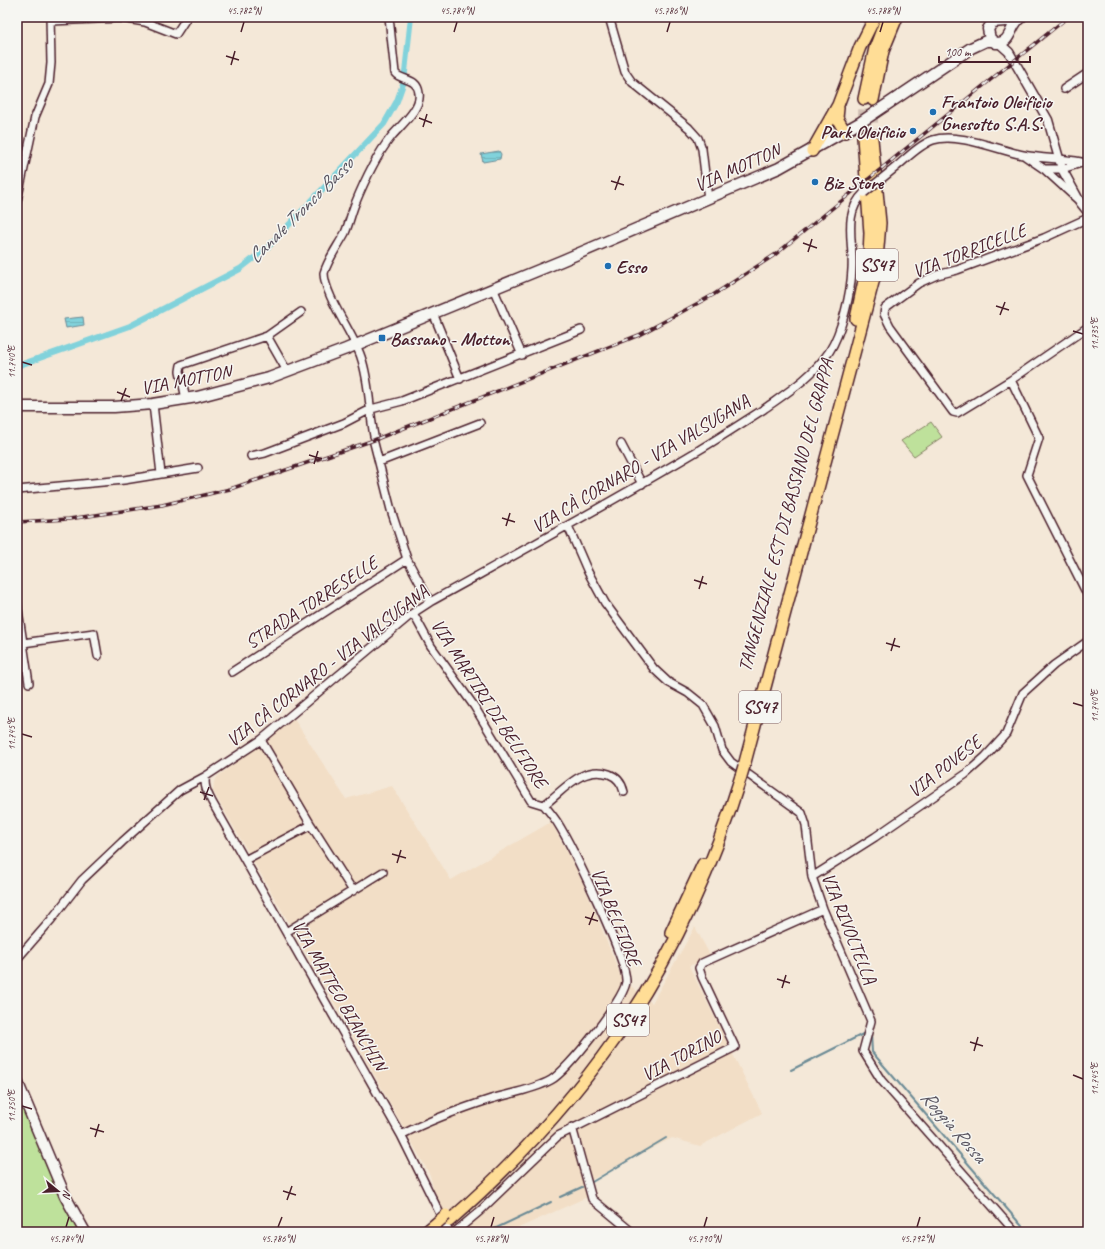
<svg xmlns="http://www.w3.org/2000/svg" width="1105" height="1249" viewBox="0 0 1105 1249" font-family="Caveat,sans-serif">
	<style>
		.built { fill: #f2dec6 }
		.park { fill: #bee19b; stroke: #848063 }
		.water { fill: url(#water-rules); stroke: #6b8a95 }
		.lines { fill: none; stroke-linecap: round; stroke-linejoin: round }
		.stream { stroke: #6b8a95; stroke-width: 2 }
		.canal { stroke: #81d2db; stroke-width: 6 }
		.trunk-tunnel { stroke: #d2c0b5; stroke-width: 11; stroke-dasharray: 11 5.5; stroke-linecap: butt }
		.minor-casing { stroke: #4a1f2b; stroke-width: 10 }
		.tertiary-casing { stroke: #4a1f2b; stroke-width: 11 }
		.secondary-casing { stroke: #4a1f2b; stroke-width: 13 }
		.trunk-casing { stroke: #4a1f2b; stroke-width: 14 }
		.minor { stroke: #f6f6f2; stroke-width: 7 }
		.tertiary { stroke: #f6f6f2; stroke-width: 8 }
		.secondary { stroke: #f6f6f2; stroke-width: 10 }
		.trunk { stroke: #ffdd96; stroke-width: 11 }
		.rail-casing { stroke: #4a1f2b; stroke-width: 3.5 }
		.rail { stroke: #f6f6f2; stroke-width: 2; stroke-dasharray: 6; stroke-linecap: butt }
		.minor-bridge-casing { stroke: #4a1f2b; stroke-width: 10; stroke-linecap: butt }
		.trunk-bridge-casing { stroke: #4a1f2b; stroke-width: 14; stroke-linecap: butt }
		.minor-bridge { stroke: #f6f6f2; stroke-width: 7 }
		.trunk-bridge { stroke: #ffdd96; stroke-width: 11 }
		.ticks { fill: none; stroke: #4a1f2b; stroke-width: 1.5 }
		.poi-dot { fill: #1f6fb2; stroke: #f6f6f2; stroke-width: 1.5 }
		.labels { text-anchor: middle; stroke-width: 3; stroke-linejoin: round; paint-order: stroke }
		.shield { fill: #f6f6f2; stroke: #7e6067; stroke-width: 1 }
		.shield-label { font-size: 18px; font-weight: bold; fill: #4a1f2b }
		.poi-label { font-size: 19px; font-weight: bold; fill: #4a1f2b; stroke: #f6f6f2; text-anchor: start }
		.street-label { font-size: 19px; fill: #4a1f2b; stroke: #f6f6f2 }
		.water-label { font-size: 20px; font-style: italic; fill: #5a5560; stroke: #f6f6f2 }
		.neatline { fill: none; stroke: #4a1f2b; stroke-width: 1.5 }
		.ticks-label { font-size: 10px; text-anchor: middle; fill: #4a1f2b }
	</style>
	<defs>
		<pattern id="water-rules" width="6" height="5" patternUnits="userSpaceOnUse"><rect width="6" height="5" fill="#81d2db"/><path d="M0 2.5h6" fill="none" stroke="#71b4bc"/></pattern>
	</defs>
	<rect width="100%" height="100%" fill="#f4e8d8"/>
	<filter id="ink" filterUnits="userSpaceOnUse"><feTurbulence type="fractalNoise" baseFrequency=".025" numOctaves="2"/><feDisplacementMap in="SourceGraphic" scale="8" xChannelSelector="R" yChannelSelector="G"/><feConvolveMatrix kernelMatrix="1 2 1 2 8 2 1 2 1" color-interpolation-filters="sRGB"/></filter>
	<g filter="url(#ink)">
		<!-- built -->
		<path class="built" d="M294 719 346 799 392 786 451 880 551 822 581 878 622 979 652 1003 695 927 711 957 689 966 762 1113 700 1146 672 1138 583 1184 587 1197 514 1230 495 1227 486 1232H452L437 1202 430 1175 312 963 213 791 214 782 218 776Z"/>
		<!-- park -->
		<path class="park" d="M931 422 942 437 914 456 901 441Z
			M17 1094 64 1204 80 1232H17Z"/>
		<!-- water -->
		<path class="water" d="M499 151 501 154 500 159 483 162 481 154Z
			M83 317 84 325 66 328 64 319Z"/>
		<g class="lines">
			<!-- stream -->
			<path class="stream" d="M871 1033 872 1052 1027 1232
				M791 1070 865 1033
				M592 1182 666 1138
				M560 1197 582 1187
				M488 1232 551 1202"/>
			<!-- canal -->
			<path class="canal" d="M17 366 130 326 240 269 268 247 384 124 397 101 404 81 411 17"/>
			<!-- trunk-tunnel -->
			<path class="trunk-tunnel" d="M863 137 864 99
				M872 139 873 100"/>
			<defs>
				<path id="minor" d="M609 17 625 72 632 82 689 128 698 138 702 149 708 199
					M51 21 121 18 145 22 176 34 187 17
					M1064 89 1088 73
					M1025 156 1044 169 1077 199
					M896 167C907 158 919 145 933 140 957 132 999 150 1023 155 1043 159 1062 158 1081 162
					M1044 169H1062L1088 161
					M17 201 35 117 49 84 51 63 50 17
					M1088 218 1044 238 957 270 937 275 919 283 885 308 884 314 890 326 953 412 957 413 1011 380 1088 327
					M493 288 522 355
					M433 313 460 379
					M267 336 287 371
					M1011 380 1039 438 1027 475 1088 596
					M186 399 180 371 181 365 267 336 301 312
					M153 404 161 474
					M374 436C369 410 370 383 361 357 354 335 324 295 324 273 328 259 338 246 345 233 349 224 351 214 355 204 364 182 376 156 391 137 400 126 422 108 419 93 417 77 401 81 395 73L389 17
					M374 443 391 510 407 559 430 602
					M621 444 642 484
					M251 456 265 453 344 423 371 409 402 401 581 330
					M379 462 480 423
					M17 490 124 480 198 468
					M568 526 588 572 605 603 654 669 668 682 688 693 703 705 715 726 722 750 731 762 802 813 806 825 812 877 823 909 871 1021 863 1051 881 1080 1015 1232
					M17 603 29 683
					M413 613 431 646 474 706 531 801 544 805
					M23 643 94 633 98 656
					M232 672 407 559
					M261 740 311 825 353 891
					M206 776C203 785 208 794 212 802L401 1135 449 1232
					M544 805C564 790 582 765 609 774 617 777 622 783 624 792
					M245 860 311 825
					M812 877 875 837 966 774 985 757 1006 734 1023 693 1054 665 1088 641
					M286 932 383 872
					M17 959 51 920 82 880 122 842 180 790 206 776 261 740 413 613 430 602C520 552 610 503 699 450 721 437 742 423 764 409 788 392 812 377 829 352 842 332 851 293 852 269 854 242 842 214 864 193
					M572 1127 592 1199 632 1232
					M401 1135C430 1120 460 1109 491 1099 511 1093 533 1090 551 1080 567 1071 624 1000 626 982 628 961 571 844 557 822 553 816 548 810 544 805
					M455 1232 480 1211 558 1136 735 1047 702 977 699 968 702 963 823 909"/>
				<path id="tertiary" d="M999 43 1009 52 1048 120 1062 169 1080 202 1088 212"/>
				<path id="secondary" d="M1017 20 993 22 988 29 990 39 996 43C1012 44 1009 25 1021 17
					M17 407H114L153 404 197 397 269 378 346 349 561 261 779 168 861 122 971 48 986 41H993
					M17 1081 65 1196 85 1232"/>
				<path id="trunk" d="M864 99 875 48 887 17
					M873 100 883 51 897 17
					M838 108 837 118 845 132
					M812 151 838 105 860 47 875 17
					M856 319 869 257 870 233 863 137
					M744 766 876 271 880 223 872 139
					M671 932 703 864
					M449 1221C593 1095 685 959 741 776
					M426 1232 438 1222"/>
			</defs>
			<!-- minor casing -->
			<use href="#minor" class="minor-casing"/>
			<!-- tertiary casing -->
			<use href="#tertiary" class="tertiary-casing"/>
			<!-- secondary casing -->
			<use href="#secondary" class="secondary-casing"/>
			<!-- trunk casing -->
			<use href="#trunk" class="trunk-casing"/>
			<!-- minor -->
			<use href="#minor" class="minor"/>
			<!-- tertiary -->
			<use href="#tertiary" class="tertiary"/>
			<!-- secondary -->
			<use href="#secondary" class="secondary"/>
			<!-- trunk -->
			<use href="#trunk" class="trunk"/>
			<defs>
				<path id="rail" d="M17 522 69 519 162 505 230 489 374 440 639 335 713 295 776 254 1068 17"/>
			</defs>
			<!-- rail casing -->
			<use href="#rail" class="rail-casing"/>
			<!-- rail -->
			<use href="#rail" class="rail"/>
			<defs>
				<path id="minor-bridge" d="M864 193 896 167"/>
				<path id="trunk-bridge" d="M741 776 744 766
					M438 1222 446 1215"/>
			</defs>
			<!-- minor-bridge casing -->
			<use href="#minor-bridge" class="minor-bridge-casing"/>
			<!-- trunk-bridge casing -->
			<use href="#trunk-bridge" class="trunk-bridge-casing"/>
			<!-- minor-bridge -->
			<use href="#minor-bridge" class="minor-bridge"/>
			<!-- trunk-bridge -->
			<use href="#trunk-bridge" class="trunk-bridge"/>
		</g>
	</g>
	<!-- ticks -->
	<path class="ticks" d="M241 32 244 22M454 32 457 22M667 32 670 22M880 32 883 22M226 56 239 60M231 65 235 51M419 118 432 123M423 127 427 114M611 181 624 185M615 190 620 176M803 243 817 248M808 252 812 239M996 306 1009 310M1000 315 1005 302M1073 331 1083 334M22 362 32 365M117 392 130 397M121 401 126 388M309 455 322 459M314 464 318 451M502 518 515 522M506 526 510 513M694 580 707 584M699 589 703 576M886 643 900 647M891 651 895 638M1073 703 1083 706M22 734 32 737M200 792 213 796M204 800 209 787M392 854 406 858M397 863 401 850M585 917 598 921M589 925 594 912M777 979 790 983M782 988 786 975M970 1042 983 1046M974 1051 978 1037M1073 1075 1083 1079M22 1106 32 1109M90 1128 104 1132M95 1137 99 1124M283 1191 296 1195M287 1200 292 1186M66 1227 69 1217M278 1227 282 1217M491 1227 494 1217M704 1227 707 1217M917 1227 920 1217"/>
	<!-- markers -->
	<g class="poi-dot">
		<circle cx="933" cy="112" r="4"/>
		<circle cx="913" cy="131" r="4"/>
		<circle cx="815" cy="182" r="4"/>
		<circle cx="608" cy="266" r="4"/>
		<rect x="378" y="334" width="8" height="8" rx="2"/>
	</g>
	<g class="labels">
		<!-- shield labels -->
		<g class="shield">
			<rect x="856" y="249" width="42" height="32" rx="3"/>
			<rect x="739" y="691" width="42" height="32" rx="3"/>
			<rect x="607" y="1004" width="42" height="32" rx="3"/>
		</g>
		<g class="shield-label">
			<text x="877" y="271">SS47</text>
			<text x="760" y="713">SS47</text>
			<text x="628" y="1026">SS47</text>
		</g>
		<!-- poi labels -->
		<g class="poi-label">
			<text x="941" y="108">Frantoio Oleificio<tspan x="941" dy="22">Gnesotto S.A.S.</tspan></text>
			<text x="905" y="138" text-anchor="end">Park Oleificio</text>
			<text x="823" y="189">Biz Store</text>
			<text x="616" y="273">Esso</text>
			<text x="390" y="345">Bassano - Motton</text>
		</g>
		<!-- street labels -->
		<g class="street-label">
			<text transform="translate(737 167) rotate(-24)" y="7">VIA MOTTON</text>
			<text transform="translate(969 250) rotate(-21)" y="7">VIA TORRICELLE</text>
			<text transform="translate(186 379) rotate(-11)" y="7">VIA MOTTON</text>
			<text transform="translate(640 463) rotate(-31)" y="7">VIA CÀ CORNARO - VIA VALSUGANA</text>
			<text transform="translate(785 515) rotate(-75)" y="7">TANGENZIALE EST DI BASSANO DEL GRAPPA</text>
			<text transform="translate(311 602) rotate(-33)" y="7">STRADA TORRESELLE</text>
			<text transform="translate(327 665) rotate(-38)" y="7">VIA CÀ CORNARO - VIA VALSUGANA</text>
			<text transform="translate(490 703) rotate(57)" y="7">VIA MARTIRI DI BELFIORE</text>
			<text transform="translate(944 766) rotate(-38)" y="7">VIA POVESE</text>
			<text transform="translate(617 917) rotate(68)" y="7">VIA BELFIORE</text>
			<text transform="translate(850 928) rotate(68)" y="7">VIA RIVOLTELLA</text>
			<text transform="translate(340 995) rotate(60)" y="7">VIA MATTEO BIANCHIN</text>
			<text transform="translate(681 1055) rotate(-28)" y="7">VIA TORINO</text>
		</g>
		<!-- water labels -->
		<g class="water-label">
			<text transform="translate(300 210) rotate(-45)" y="7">Canale Tronco Basso</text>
			<text transform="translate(954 1126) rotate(49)" y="7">Roggia Rossa</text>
		</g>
	</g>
	<!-- margin -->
	<rect width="1105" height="1249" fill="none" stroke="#f6f6f2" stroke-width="44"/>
	<!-- north arrow -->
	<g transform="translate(58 1191) rotate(108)" stroke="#f6f6f2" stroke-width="3" paint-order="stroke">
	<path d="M0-3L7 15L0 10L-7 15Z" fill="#4a1f2b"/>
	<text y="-6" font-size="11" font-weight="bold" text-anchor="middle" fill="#4a1f2b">N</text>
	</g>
	<!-- scale -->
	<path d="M939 56v6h91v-6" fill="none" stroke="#4a1f2b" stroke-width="2"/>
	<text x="945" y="56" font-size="12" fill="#4a1f2b" stroke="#f6f6f2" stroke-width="3" paint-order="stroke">100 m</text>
	<rect x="22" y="22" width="1061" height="1205" class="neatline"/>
	<g class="ticks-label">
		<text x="244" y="14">45.782°N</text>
		<text x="457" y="14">45.784°N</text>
		<text x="670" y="14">45.786°N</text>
		<text x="883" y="14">45.788°N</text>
		<text transform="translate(1094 334) rotate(-90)" y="4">11.735°E</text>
		<text transform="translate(11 362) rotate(-90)" y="4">11.740°E</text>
		<text transform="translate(1094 706) rotate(-90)" y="4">11.740°E</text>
		<text transform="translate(11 734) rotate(-90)" y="4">11.745°E</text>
		<text transform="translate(1094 1079) rotate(-90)" y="4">11.745°E</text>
		<text transform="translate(11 1106) rotate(-90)" y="4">11.750°E</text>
		<text x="66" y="1242">45.784°N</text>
		<text x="278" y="1242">45.786°N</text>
		<text x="491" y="1242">45.788°N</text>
		<text x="704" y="1242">45.790°N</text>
		<text x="917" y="1242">45.792°N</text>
	</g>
</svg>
